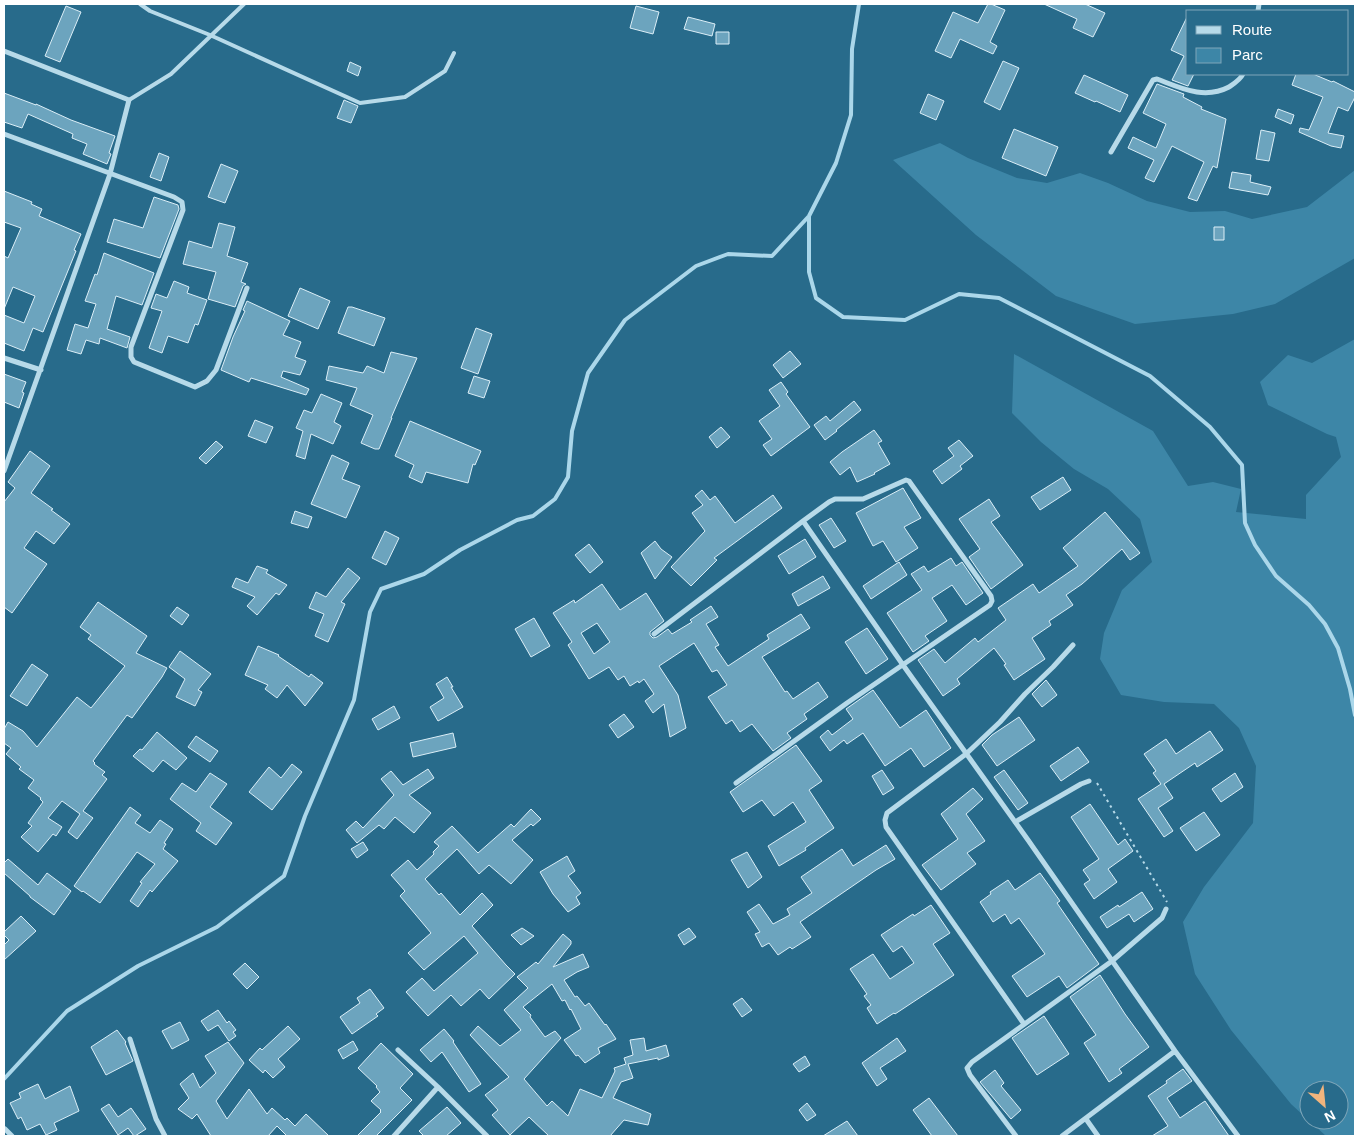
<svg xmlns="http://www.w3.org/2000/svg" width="1359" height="1140" viewBox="0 0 1359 1140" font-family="Helvetica,sans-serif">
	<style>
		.green { fill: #3d86a7; fill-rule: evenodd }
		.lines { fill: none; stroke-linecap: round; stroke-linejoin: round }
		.stream { stroke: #abd7ea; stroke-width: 4 }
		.building { fill: #6ca4be; stroke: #dbeef7; fill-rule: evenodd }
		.path { stroke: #b7dae9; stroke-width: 2; stroke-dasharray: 2.5 4; stroke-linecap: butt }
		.lane { stroke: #b7dae9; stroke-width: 4 }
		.street { stroke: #b7dae9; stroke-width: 5 }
	</style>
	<rect width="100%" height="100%" fill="#286b8b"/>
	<!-- green -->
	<path class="green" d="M940 143 968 158 1017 178 1047 183 1080 173 1108 183 1147 201 1190 212 1225 211 1252 219 1307 207 1355 170V258L1275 304 1233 314 1135 324 1056 296 976 235 893 160Z
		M1355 339V1136H1326L1291 1104 1231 1030 1195 974 1183 922 1204 887 1253 823 1256 766 1239 728 1214 704 1164 702 1121 695 1100 659 1104 633 1122 590 1152 562 1140 519 1108 489 1074 469 1041 442 1012 413 1014 354 1153 431 1188 486 1213 482 1241 489 1236 512 1306 519V495L1341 457 1336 437 1327 434 1268 405 1260 382 1288 355 1312 363ZM1309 1090H1339V1120H1309Z"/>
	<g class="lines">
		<!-- stream -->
		<path class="stream" d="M809 217V272L816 298 843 317 905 320 959 294 999 298 1150 376 1210 427 1242 465 1245 523 1255 545 1276 576 1309 605 1325 624 1338 648 1350 689 1355 715
			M4 1079 67 1011 138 966 217 927 284 876 305 816 354 700 370 612 381 589 424 574 460 550 517 520 533 516 555 499 568 477 572 431 588 373 625 320 696 266 728 254 772 256 809 216 836 163 851 115 852 49 859 4"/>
	</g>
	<!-- building -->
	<path class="building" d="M988 4H991L1005 10 990 42 997 46 993 54 960 39 951 58 935 51 953 12 978 23Z
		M1044 4H1085L1105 13 1093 37 1073 28 1077 19Z
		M66 6 81 12 60 62 45 56Z
		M636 6 659 12 653 34 630 28Z
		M1188 15V74H1194L1188 86 1172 80 1184 56 1171 50Z
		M688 17 715 24 712 36 684 29Z
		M716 32H729V44H716Z
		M1003 61 1019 68 1000 110 984 102Z
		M350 62 361 67 358 76 347 71Z
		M1296 74H1313L1332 82 1333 81 1355 92V97L1348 111 1338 107 1328 133 1344 136 1341 148 1331 146 1299 132 1300 128 1309 130 1323 97 1292 85Z
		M1084 75 1128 95 1120 112 1096 101 1095 102 1075 93Z
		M1157 84 1184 94 1183 97 1202 107 1201 109 1226 119 1217 168 1213 166 1197 201 1188 198 1204 162 1172 146 1154 182 1145 178 1154 160 1128 148 1133 137 1156 148 1166 124 1143 113Z
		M4 93 36 105V104L71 120 115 136 109 153 111 154 107 164 83 154 87 144 72 138 73 134 28 114 22 128 4 122Z
		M928 94 944 101 936 120 920 113Z
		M344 100 358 106 351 123 337 118Z
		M1278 109 1294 115 1291 124 1275 117Z
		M1014 129 1058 147 1046 176 1002 158Z
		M1261 130 1275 133 1269 161 1256 159Z
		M159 153 169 157 161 181 150 177Z
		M221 164 238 171 225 203 208 197Z
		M1232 172 1251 175 1250 182 1271 187 1268 195 1229 188Z
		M4 191 32 202 31 204 42 209 39 216 81 234 74 250 76 251 43 332 33 328 24 351 4 343V315L24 323 35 296 13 287 4 309V256L8 258 21 228 4 222Z
		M154 197 178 205 179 209 160 258 107 242 114 219 143 228Z
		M219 223 235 227 227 256 248 263 241 282 246 284 243 286 235 307 208 299 216 272 183 264 189 241 212 248Z
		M1214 227H1224V240H1214Z
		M104 253 154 273 142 305 116 296 107 329 130 337 127 348 100 338 99 344 86 340 81 354 67 350 75 324 88 328 96 304 85 301 95 274 97 275Z
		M174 281 189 287 187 293 207 300 198 325 195 324 188 343 168 336 162 353 149 348 162 311 151 308 156 294 167 298Z
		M300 288 330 301 318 329 288 316Z
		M247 301 290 321 283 335 301 342 295 357 306 361 300 375 283 371 281 377 309 389 306 395 251 378 249 382 221 370 233 337 245 311 243 310Z
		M348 307H352L385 318 374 346 338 333Z
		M476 328 492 334 478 374 461 368Z
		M790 351 801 364 783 378 773 365Z
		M391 352 417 358 391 418H392L379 449H375L361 443 373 415 350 405 357 388 326 380 329 366 363 373 367 366 384 373Z
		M4 374 26 382 22 392 24 393 19 408 4 402Z
		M474 376 490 381 484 398 468 393Z
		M781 382 788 392 786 394 810 427 771 456 763 445 772 439 759 421 780 406 769 390Z
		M321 394 342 403 334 422 341 426 333 444 311 434 305 459 296 456 303 431 296 428 304 410 312 413Z
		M854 401 861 410 836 430 837 431 825 440 814 425 826 416 830 421Z
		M255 420 273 427 266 443 248 436Z
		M410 421 481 451 475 465 473 464 468 483 426 472 422 483 409 477 414 465 395 456Z
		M721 427 730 437 717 448 709 437Z
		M874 430 882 441 878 443 890 464 874 473 875 474 857 482 850 467 840 475 830 462 842 452Z
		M959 440 973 456 960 466 962 469 942 484 933 471 954 456 948 448Z
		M216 441 223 447 206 464 199 458Z
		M30 451 50 466 31 493 53 509 51 510 70 524 54 544 36 531 24 548 47 564 12 613 4 607V502L15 488 8 482Z
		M332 455 349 463 342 479 360 486 346 518 311 504Z
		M1063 477 1071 490 1040 510 1031 497Z
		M903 488 921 518 904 527 918 548 896 562 883 541 873 546 856 513Z
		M702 490 710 500 715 496 735 523 773 495 782 508 714 558 717 560 691 586 671 567 705 531 692 513 703 505 695 496Z
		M989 499 1000 516 991 522 1023 565 991 589 969 557 980 549 959 519Z
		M295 511 312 517 308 528 291 523Z
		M1105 512 1140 553 1130 560 1122 549 1082 584 1066 595 1073 605 1049 621 1051 625 1032 638 1045 659 1014 680 1004 665 1006 664 994 648 957 679 960 684 943 696 918 660 934 649 945 663 975 638 978 642 1006 620 998 608 1033 584 1039 593 1078 566 1063 548Z
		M831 518 846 541 834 548 819 525Z
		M385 531 399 538 386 565 372 558Z
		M805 539 816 557 789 574 778 556Z
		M655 541 661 549 672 557 655 579 641 553Z
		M589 544 603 562 590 573 575 555Z
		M951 558 956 566 962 562 983 593 966 605 952 585 932 598 947 621 925 636 929 641 913 652 887 613 922 590 911 574 924 566 928 572Z
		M899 562 907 575 871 599 863 586Z
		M257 566 268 570 266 573 287 585 279 595 276 593 257 615 247 606 255 597 232 587 236 578 248 583Z
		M348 568 360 578 341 602 345 604 328 642 315 636 324 614 309 608 316 592 326 597Z
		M823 576 830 588 798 606 792 594Z
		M602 584 620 610 646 593 664 621 650 632V635L653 638 657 637 668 629 672 634 692 622 690 620 711 606 718 617 706 624 719 645 715 647 728 666 769 639 767 635 801 614 810 628 762 657 785 692 787 691 793 699 818 682 828 697 804 714 807 719 787 733 791 738 773 751 752 724 740 732 732 720 726 724 708 697 727 685 717 670 712 672 694 643 659 666 678 695 686 728 670 737 664 704 653 713 645 701 654 694 644 679 639 683 638 681 630 686 624 676 618 680 609 667 589 679 568 645 572 642 553 613 574 600 575 603ZM597 623 610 642 594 654 581 633Z
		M98 602 147 636 136 653 167 668 162 677 132 718 127 715 93 761 95 763 94 764 105 772 102 775 107 779 83 811 93 818 77 839 68 832 80 814 62 801 48 818 62 827 56 836 53 834 38 852 21 837 32 826 28 823 43 802 40 799 41 798 28 788 34 780 19 769 21 767 6 754 11 748 4 743V729L8 722 23 731 37 747 77 697 91 708 125 666 88 639 91 635 80 627Z
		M177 607 189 615 182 625 170 616Z
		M534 618 550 646 531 657 515 629Z
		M867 628 888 659 866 674 845 642Z
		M258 646 279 655 278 656 309 677 311 674 323 683 305 706 287 685 277 698 265 689 268 685 245 675Z
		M180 651 211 674 198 690 202 692 195 706 176 697 185 679 169 667Z
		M32 664 48 675 27 706 10 696Z
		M447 677 453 687H451L463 707 438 721 430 707 444 698 436 684Z
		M1046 680 1057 695 1042 707 1032 694Z
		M873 690 900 728 926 710 951 748 924 767 911 748 885 766 863 733 847 744 844 740 830 751 820 737 828 730 832 735 853 719 846 709Z
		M394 706 400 718 378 730 372 719Z
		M624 714 634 727 618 738 609 725Z
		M1019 717 1035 740 997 766 982 745 992 735Z
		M1210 731 1223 750 1197 767 1195 763 1164 784 1173 798 1158 808 1173 831 1164 837 1138 799 1161 784 1153 773 1156 771 1144 754 1166 739 1176 754Z
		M157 732 187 758 176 770 163 760 153 772 133 756 140 749 142 750Z
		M453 733 456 747 413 757 410 743Z
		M196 736 218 751 210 762 188 747Z
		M796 745 822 781 809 790 834 828 805 848 806 850 779 866 768 846 806 822 793 802 774 816 762 800 743 812 730 792Z
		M1078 747 1089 762 1061 781 1050 766Z
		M292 764 302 772 272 810 249 792 269 767 281 778Z
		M428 769 434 778 409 795 431 813 414 833 395 817 384 829 379 825 357 843 346 830 356 821 363 828 394 795 381 779 391 771 403 785Z
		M882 770 894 788 883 795 872 776Z
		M1004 770 1028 803 1018 810 994 777Z
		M210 773 227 784 210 807 232 823 216 845 196 831 201 823 170 799 182 783 196 792Z
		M1235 773 1243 787 1221 802 1212 789Z
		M973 788 983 799 966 814 985 841 967 853 976 864 941 890 922 865 958 839 941 814Z
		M1090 804 1118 845 1125 839 1133 851 1108 869 1117 882 1094 899 1084 884 1090 880 1083 870 1099 859 1071 817Z
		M130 807 141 815 135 823 150 833 160 820 173 829 164 843 166 844 163 849 178 861 152 892 150 890 138 907 130 901 142 883 140 882 155 864 137 852 100 903 83 891 82 892 74 886Z
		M531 809 541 819 533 826 531 824 512 840 533 860 511 884 489 865 479 874 457 849 425 879 439 895 441 893 460 915 482 893 493 905 472 926 506 965 515 974 489 999 480 989 461 1006 451 995 428 1016 406 992 422 978 434 991 478 953 464 936 424 970 408 953 431 933 400 896 405 891 391 875 408 860 417 870 434 854 433 852 439 846 434 842 452 826 478 853 511 824 514 827Z
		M1204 812 1220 835 1196 851 1180 828Z
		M363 842 368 850 357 858 351 849Z
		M886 845 895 859 876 870 800 922 811 937 792 949 790 947 778 955 769 943 762 947 755 934 760 932 747 912 759 904 773 924 790 915 787 909 812 893 801 877 842 849 853 866Z
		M747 852 762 877 748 888 731 860Z
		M567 856 575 871 568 876 581 893 576 897 580 904 568 912 553 894 540 872Z
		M8 859 38 885 47 873 71 891 54 915 30 897V896L4 873V863Z
		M1040 873 1060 901 1057 903 1099 964 1067 988 1059 976 1027 997 1012 976 1045 954 1019 918 1011 924 1005 914 993 922 980 902 991 894 990 892 1008 880 1015 890Z
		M1142 892 1153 909 1134 922 1129 914 1107 928 1100 917 1118 905 1119 907Z
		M931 905 950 933 933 944 954 975 895 1014 894 1013 877 1024 867 1008 871 1005 864 996 867 994 850 969 873 954 890 979 914 963 902 946 893 952 881 935 913 914 914 916Z
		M21 916 36 931 4 960V945L9 940 4 935V932Z
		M522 928 534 936 521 945 511 935Z
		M689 928 696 937 684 945 678 935Z
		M563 934 571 941V944L553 967 583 954 589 967 577 972 564 980 575 997 577 996 585 1006 589 1003 605 1025 606 1024 616 1039 598 1048 600 1053 585 1063 578 1055 576 1056 564 1040 581 1029 571 1009 570 1010 565 1000 562 1001 552 984 523 1007 531 1015 530 1017 545 1037 555 1031 561 1038 524 1079 547 1106 552 1101 568 1116 580 1089 602 1098 615 1071 614 1068 626 1064 624 1058 633 1055 630 1040 644 1038 646 1051 666 1045 669 1056 658 1060V1058L628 1064 633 1078 621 1082 613 1098 651 1114 648 1125 624 1120 610 1136H549L529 1117 510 1135 492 1115 498 1110 485 1095 509 1077 470 1035 478 1026 500 1046 521 1030 504 1010 528 988 517 977 536 962 538 964Z
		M245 963 259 977 247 989 233 974Z
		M1100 975 1125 1014 1149 1047 1119 1069 1122 1073 1109 1082 1084 1043 1096 1035 1070 997Z
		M370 989 384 1008 376 1014 378 1016 352 1034 340 1017 360 1003 357 998Z
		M742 998 752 1010 742 1017 733 1004Z
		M218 1010 227 1023 229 1021 236 1030 233 1032 236 1036 229 1041 218 1025 208 1031 201 1021Z
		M1044 1016 1069 1054 1037 1075 1012 1038Z
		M180 1022 189 1040 172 1049 162 1031Z
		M288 1026 300 1039 278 1059 285 1067 273 1078 265 1070 263 1073 249 1060 260 1048 262 1050Z
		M444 1029 454 1041 453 1042 481 1084 469 1092 442 1052 431 1062 420 1050Z
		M117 1030 126 1042 125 1043 133 1061 106 1075 91 1047Z
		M897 1038 906 1051 880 1068 887 1079 877 1086 862 1063Z
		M353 1041 358 1050 343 1059 338 1050Z
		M228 1042 244 1063 216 1101 227 1119 249 1089 267 1114 272 1108 285 1120 287 1118 295 1126 306 1114 329 1136H285L286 1135 277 1126 268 1136H211L197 1114 192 1119 178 1109 189 1098 180 1084 193 1073 200 1088 216 1073 205 1056Z
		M381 1043 413 1074 400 1088 412 1100 376 1136H357L381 1112 380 1111 381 1110 371 1101 380 1092 376 1087 377 1086 358 1068Z
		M805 1056 810 1065 799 1072 793 1064Z
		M1183 1069 1192 1081 1167 1098 1180 1118 1205 1101 1229 1136H1152L1168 1126 1148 1096 1167 1083 1166 1081Z
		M995 1070 1004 1083 1001 1086 1021 1110 1011 1119 980 1082Z
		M38 1084 45 1099 70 1086 79 1111 54 1123 57 1130 46 1135 40 1124 27 1130 21 1117 18 1119 10 1103 21 1098 19 1093Z
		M929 1098 958 1136H932L913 1110Z
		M807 1103 816 1115 807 1121 799 1110Z
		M109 1104 118 1117 131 1108 146 1129 135 1136H134L128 1128 118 1135 101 1109Z
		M447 1107 461 1123 446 1136H424L419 1131Z
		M847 1121 858 1136H823Z"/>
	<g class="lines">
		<!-- path -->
		<path class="path" d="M1097 783 1167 902"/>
		<!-- lane -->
		<path class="lane" d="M140 4 150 11 210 35 360 103 405 97 445 71 454 53
			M129 100 171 74 244 4"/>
		<!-- street -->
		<path class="street" d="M1258 11 1259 4
			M4 51 129 100 110 174 4 471
			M4 134 174 197 182 202 183 210 131 347V357L134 362 195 387 207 381 216 370 247 288
			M1111 152 1153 80 1157 79C1181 88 1204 100 1229 87 1235 83 1240 80 1243 74
			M4 358 41 370
			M803 521 903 665 1028 840 1175 1051 1238 1136
			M654 634 803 521 829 502 835 499H863L906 480 909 481 991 596 992 601 990 605 847 703 736 783
			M1015 822 1081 784 1089 781
			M1024 1024 886 827 885 820 887 813 966 754 1000 722 1025 694 1053 667 1073 645
			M130 1039 156 1119 165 1136
			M438 1087 487 1136
			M1086 1119 1098 1136
			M5 1129 12 1136
			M394 1136 438 1087 398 1050
			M1016 1136 970 1075 967 1068 972 1062 1112 961 1162 918 1166 909
			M1062 1136 1175 1051"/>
	</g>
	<!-- border -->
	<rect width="1359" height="1140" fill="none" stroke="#ffffff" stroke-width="10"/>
	<!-- legend -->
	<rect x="1186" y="10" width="162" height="65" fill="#286b8b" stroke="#7ea6b9"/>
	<rect x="1196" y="26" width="25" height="8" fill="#b7dae9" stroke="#7ea6b9"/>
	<text x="1232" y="35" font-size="15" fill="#ffffff">Route</text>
	<rect x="1196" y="48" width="25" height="15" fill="#3d86a7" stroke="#7ea6b9"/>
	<text x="1232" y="60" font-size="15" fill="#ffffff">Parc</text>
	<!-- north arrow -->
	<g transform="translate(1324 1105) rotate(153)"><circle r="24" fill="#286b8b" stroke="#7ea6b9"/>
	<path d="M0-4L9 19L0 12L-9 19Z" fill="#f1b47d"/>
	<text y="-8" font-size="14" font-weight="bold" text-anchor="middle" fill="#ffffff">N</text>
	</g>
</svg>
